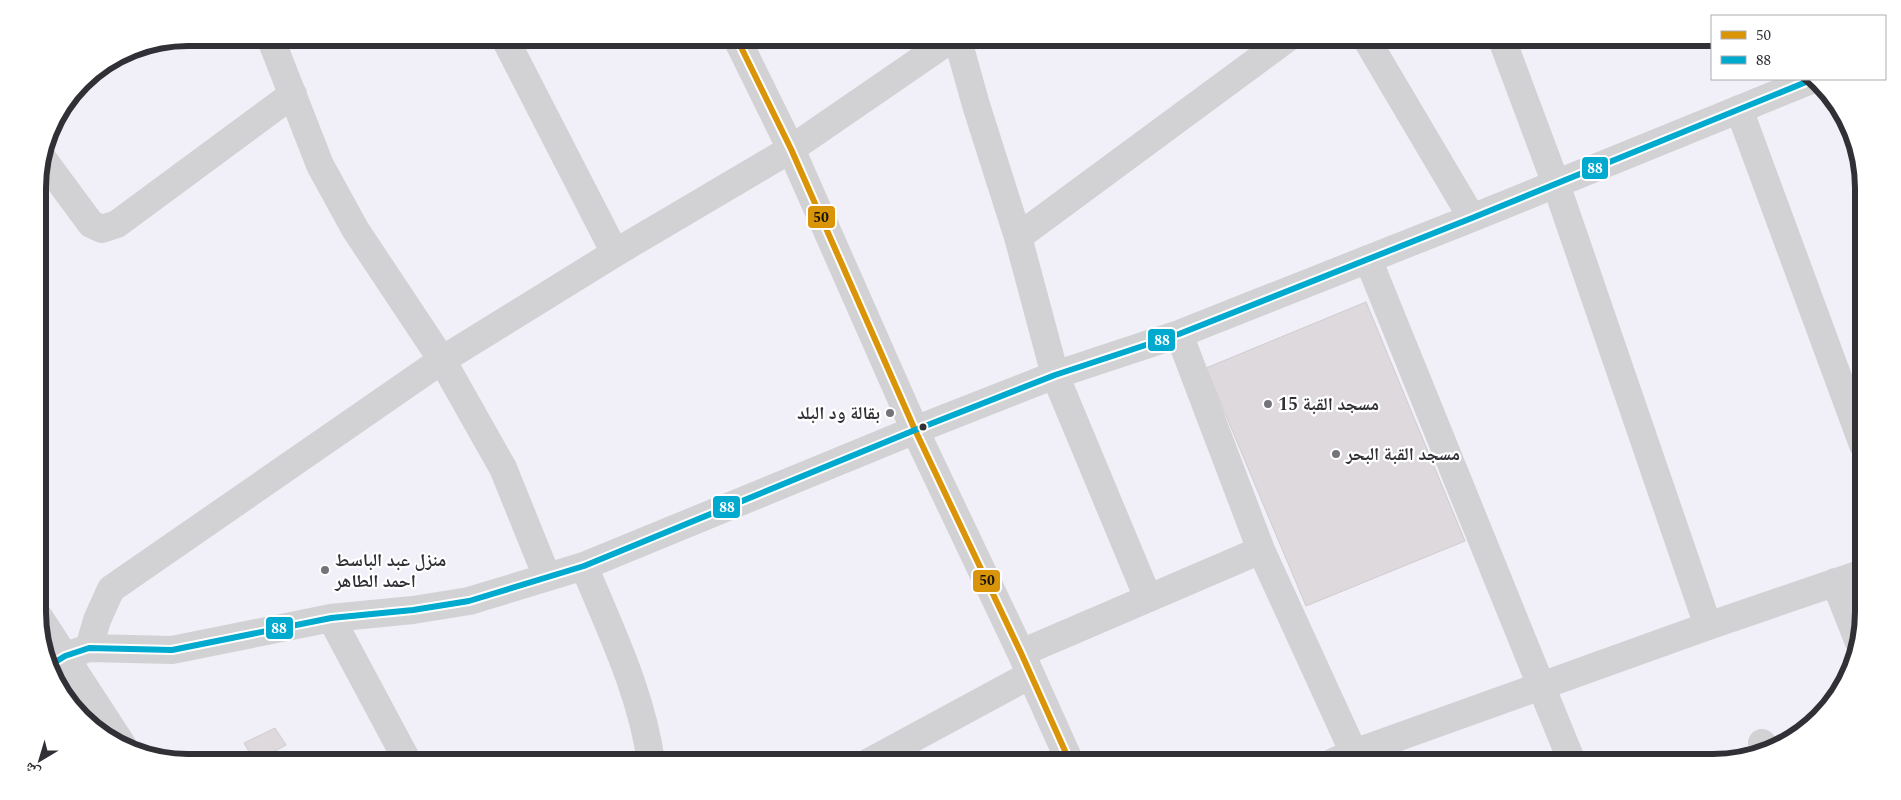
<svg xmlns="http://www.w3.org/2000/svg" width="1901" height="800" viewBox="0 0 1901 800" font-family="Spectral,'Noto Naskh Arabic',serif">
	<style>
		.building { fill: #ded9dc; stroke: #d0ccce }
		.lines { fill: none; stroke-linecap: round; stroke-linejoin: round }
		.street { stroke: #d2d2d4; stroke-width: 28 }
		.bus-1-casing { stroke: #fff; stroke-width: 10 }
		.bus-2-casing { stroke: #fff; stroke-width: 10 }
		.bus-1 { stroke: #d99408; stroke-width: 6 }
		.bus-2 { stroke: #00a9ce; stroke-width: 6 }
		.poi-dot { fill: #74737a; stroke: #fff; stroke-width: 2 }
		.bus-dot { fill: #313036; stroke: #fff; stroke-width: 2 }
		.labels { text-anchor: middle; stroke-width: 4.5; stroke-linejoin: round; paint-order: stroke }
		.poi-label { font-size: 18px; font-weight: bold; fill: #313036; stroke: #fff; text-anchor: start }
		.rim { fill: none; stroke: #313036; stroke-width: 6 }
		.line-badge { stroke: #fff; stroke-width: 2 }
		.badge-label { font-size: 14px; text-anchor: middle; font-weight: bold; fill: #fff }
		.pale-badge-label { font-size: 14px; text-anchor: middle; font-weight: bold; fill: #111 }
	</style>
	<rect width="100%" height="100%" fill="#f1eff8"/>
	<!-- building -->
	<path class="building" d="M1366 302 1465 541 1306 606 1206 368Z
		M275 728 286 745 255 762 244 743Z"/>
	<g class="lines">
		<!-- street -->
		<path class="street" d="M270 37 320 165 355 229 442 360 503 468 547 577
			M504 37 615 253
			M736 37 791 149 915 430 1021 653 1070 762
			M957 37 976 105 1018 237 1055 375 1148 598
			M1365 37 1472 218
			M1501 37 1556 184 1708 626
			M1739 109 1863 445
			M43 159 91 224 102 229 117 224 293 94
			M1018 237 1289 37
			M1368 259 1572 762
			M1179 334 1261 550 1358 762
			M584 566C610 629 642 694 651 762
			M1835 582 1858 640
			M39 617 123 746
			M331 618 408 762
			M89 648 97 620 111 589 442 360 615 253 791 149 954 37
			M1021 653 1261 550
			M52 664 65 656 89 648 172 650 331 618 413 610 469 601 584 566 915 430 1055 375 1179 334 1472 218 1811 80
			M1762 743 1766 752
			M869 762 1030 675
			M1333 762 1354 753 1708 626 1863 573"/>
		<defs>
			<path id="bus-1" d="M736 37 791 149 915 430 1021 653 1070 762"/>
			<path id="bus-2" d="M52 664 65 656 89 648 172 650 331 618 413 610 469 601 584 566 915 430 1055 375 1179 334 1472 218 1811 80"/>
		</defs>
		<!-- bus-1 casing -->
		<use href="#bus-1" class="bus-1-casing"/>
		<!-- bus-2 casing -->
		<use href="#bus-2" class="bus-2-casing"/>
		<!-- bus-1 -->
		<use href="#bus-1" class="bus-1"/>
		<!-- bus-2 -->
		<use href="#bus-2" class="bus-2"/>
	</g>
	<!-- markers -->
	<g class="poi-dot">
		<circle cx="1268" cy="404" r="5"/>
		<circle cx="890" cy="413" r="5"/>
		<circle cx="1336" cy="454" r="5"/>
		<circle cx="325" cy="570" r="5"/>
	</g>
	<circle class="bus-dot" cx="923" cy="427" r="4.5"/>
	<g class="labels">
		<!-- poi labels -->
		<g class="poi-label">
			<text x="1278" y="410">مسجد القبة 15</text>
			<text x="880" y="419" text-anchor="end">بقالة ود البلد</text>
			<text x="1346" y="460">مسجد القبة البحر</text>
			<text x="335" y="566">منزل عبد الباسط<tspan x="335" dy="21">احمد الطاهر</tspan></text>
		</g>
	</g>
	<!-- crop -->
	<path d="M0 0H1901V800H0ZM188 46H1713A142 142 0 0 1 1855 188V612A142 142 0 0 1 1713 754H188A142 142 0 0 1 46 612V188A142 142 0 0 1 188 46Z" fill="#fff" fill-rule="evenodd"/>
	<path class="rim" d="M188 46H1713A142 142 0 0 1 1855 188V612A142 142 0 0 1 1713 754H188A142 142 0 0 1 46 612V188A142 142 0 0 1 188 46Z"/>
	<g class="line-badge">
		<rect x="1581" y="156" width="28" height="24" rx="5" fill="#00a9ce"/>
		<rect x="807" y="205" width="29" height="24" rx="5" fill="#d99408"/>
		<rect x="1147" y="328" width="29" height="24" rx="5" fill="#00a9ce"/>
		<rect x="712" y="495" width="29" height="24" rx="5" fill="#00a9ce"/>
		<rect x="972" y="569" width="29" height="24" rx="5" fill="#d99408"/>
		<rect x="265" y="616" width="29" height="24" rx="5" fill="#00a9ce"/>
	</g>
	<g class="badge-label">
		<text x="1595" y="173">88</text>
		<text x="1162" y="345">88</text>
		<text x="727" y="512">88</text>
		<text x="279" y="633">88</text>
	</g>
	<g class="pale-badge-label">
		<text x="821" y="222">50</text>
		<text x="987" y="585">50</text>
	</g>
	<!-- legend -->
	<rect x="1711" y="15" width="175" height="65" fill="#ffffff" stroke="#adacaf"/>
	<rect x="1721" y="31" width="25" height="8" fill="#d99408" stroke="#adacaf"/>
	<text x="1756" y="40" font-size="15" fill="#313036">50</text>
	<rect x="1721" y="56" width="25" height="8" fill="#00a9ce" stroke="#adacaf"/>
	<text x="1756" y="65" font-size="15" fill="#313036">88</text>
	<!-- north arrow -->
	<g transform="translate(40 760) rotate(218)" stroke="#ffffff" stroke-width="4" paint-order="stroke">
	<path d="M0-4L9 19L0 12L-9 19Z" fill="#313036"/>
	<text y="-8" font-size="14" font-weight="bold" text-anchor="middle" fill="#313036">ش</text>
	</g>
</svg>
